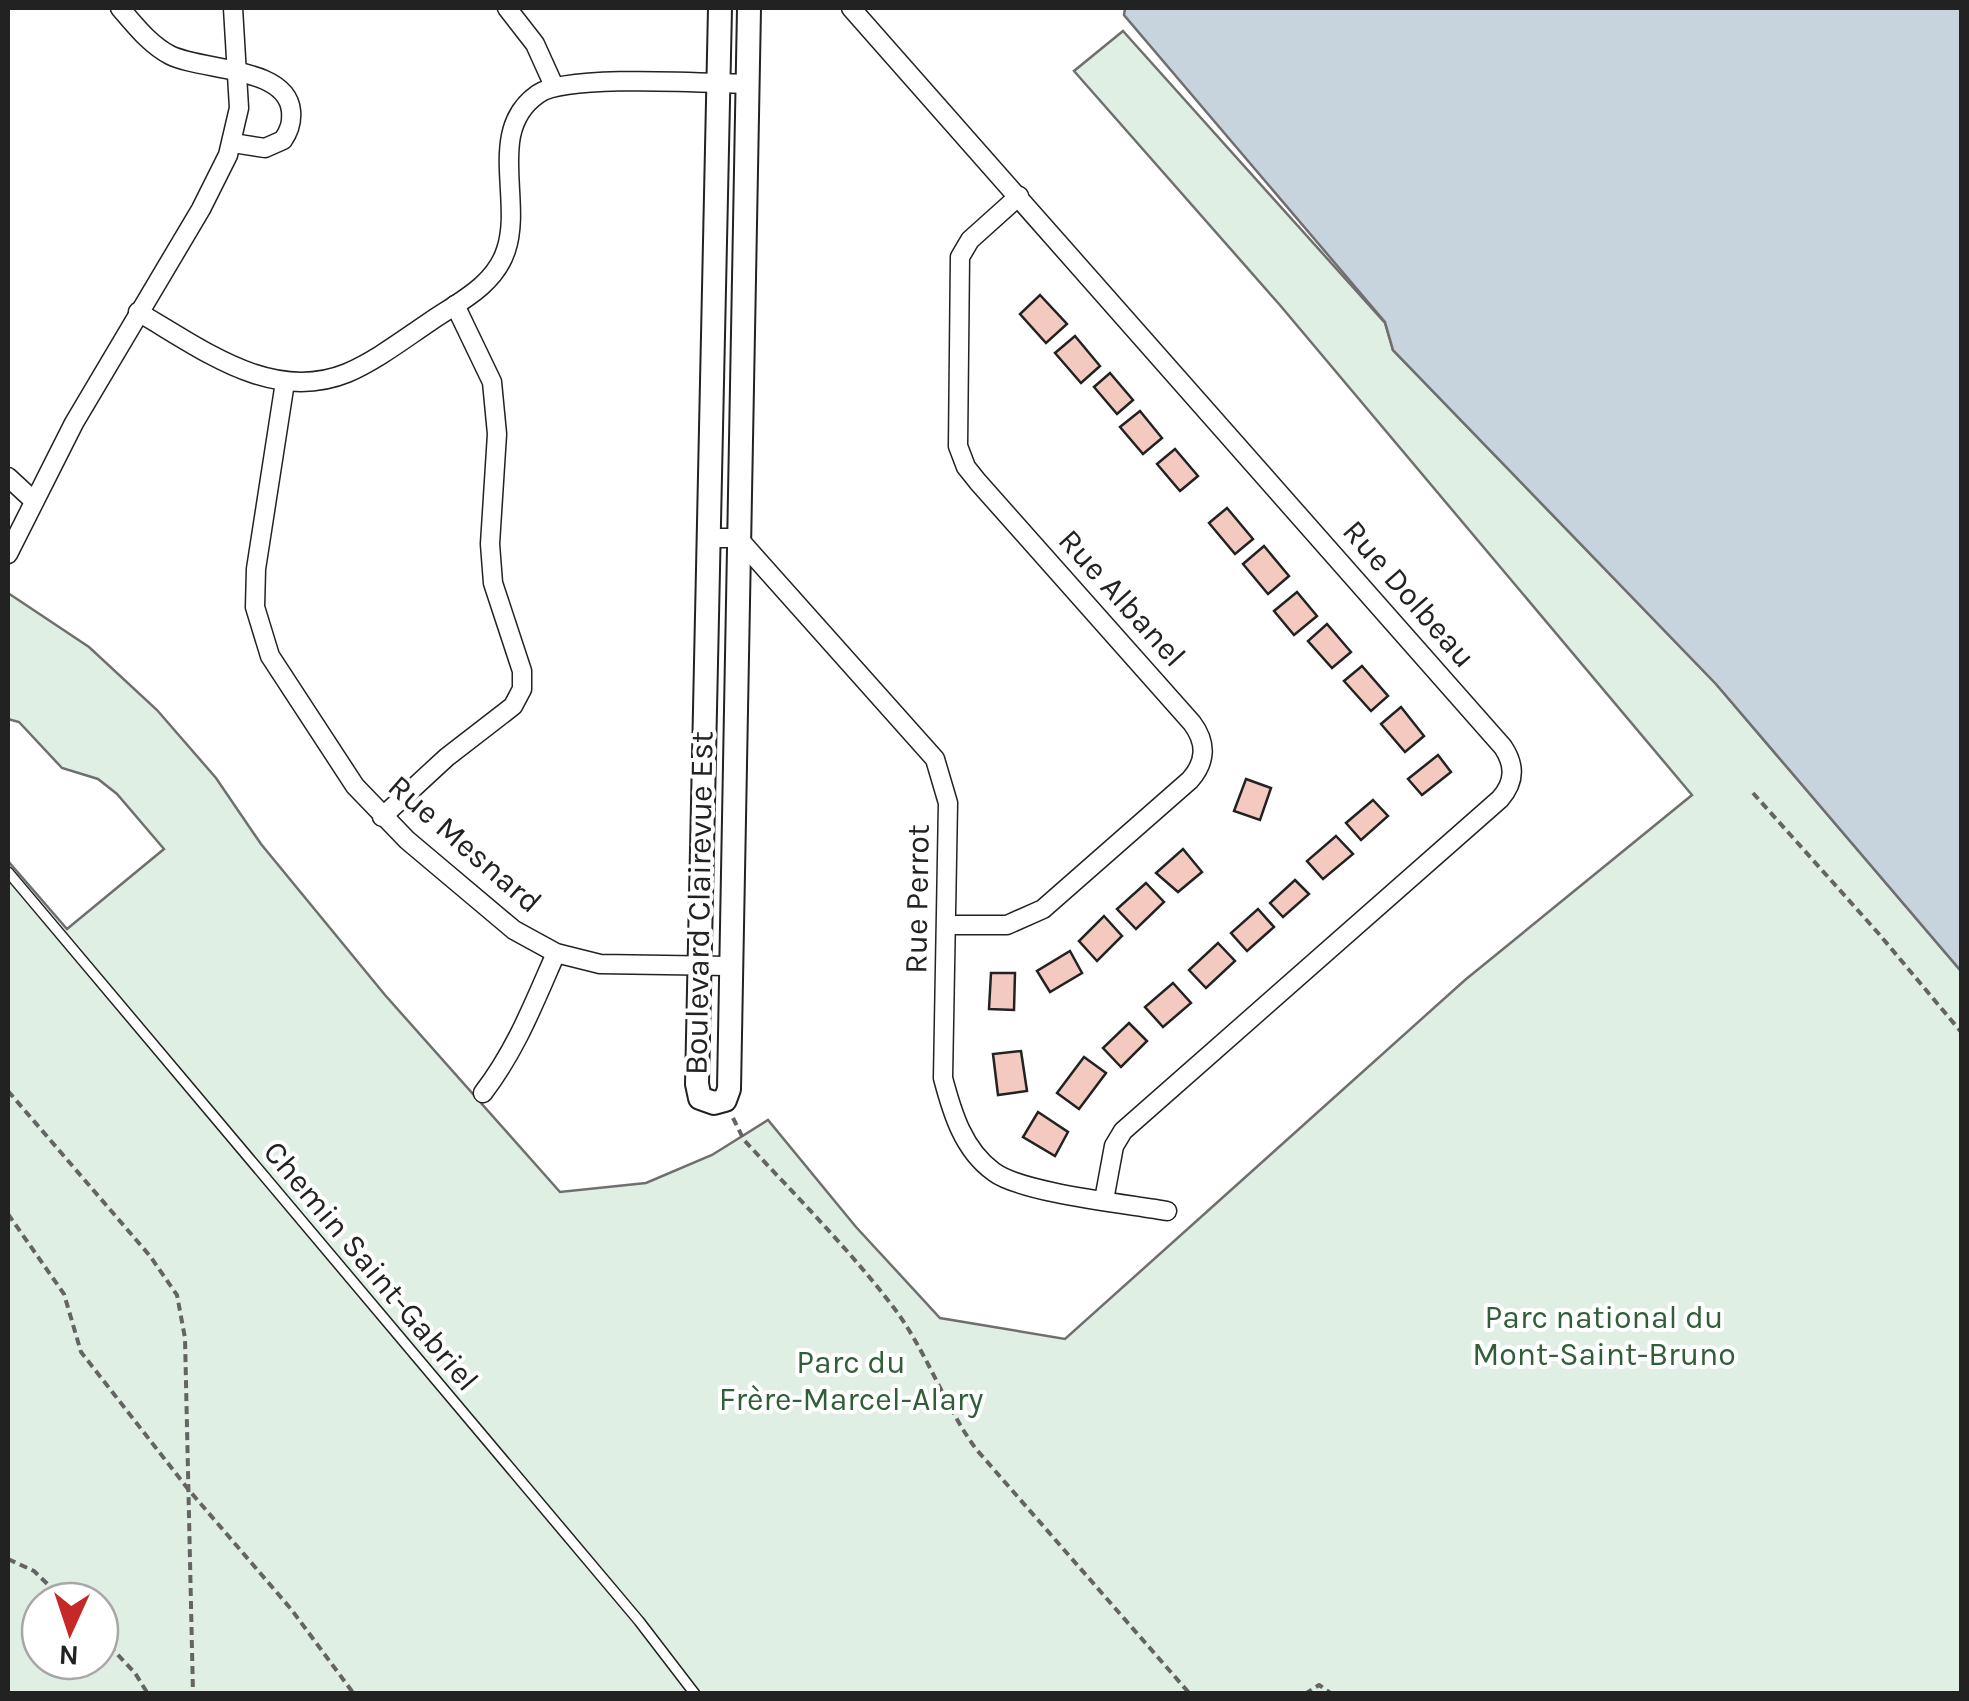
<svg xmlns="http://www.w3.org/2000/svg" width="1969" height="1701" font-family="Karla,sans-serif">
<rect width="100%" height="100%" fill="#fff"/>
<path fill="#e0efe3" stroke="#6f6f6f" stroke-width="2.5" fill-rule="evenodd" d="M 1123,31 L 1385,323 L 1393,350 L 1716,684 L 1961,971 L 1961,1693 L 8,1693 L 8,861 L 67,929 L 164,849 L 117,794 L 98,779 L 62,768 L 19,722 L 8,719 L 8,593 L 89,647 L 157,710 L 216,778 L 261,844 L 385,995 L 560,1192 L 646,1183 L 712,1155 L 768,1120 L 856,1227 L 940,1318 L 1065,1339 L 1465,980 L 1692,795 L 1279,304 L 1074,71 ZM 40,1601 L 100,1601 L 100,1661 L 40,1661 Z"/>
<path fill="#c7d3dd" stroke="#6f6f6f" stroke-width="2.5" d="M 1125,8 L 1961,8 L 1961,971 L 1716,684 L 1393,350 L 1385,322 L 1124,15 Z"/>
<g fill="#f3c9c0" stroke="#222" stroke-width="2.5">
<path d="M 1040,295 L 1067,324 L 1046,343 L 1020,314 Z"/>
<path d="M 1075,336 L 1100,366 L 1081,383 L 1055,353 Z"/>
<path d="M 1110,373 L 1133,400 L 1117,414 L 1094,387 Z"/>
<path d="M 1140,411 L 1162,438 L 1143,454 L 1120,427 Z"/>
<path d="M 1175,449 L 1198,476 L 1180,491 L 1157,464 Z"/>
<path d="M 1227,508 L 1253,539 L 1235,554 L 1209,523 Z"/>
<path d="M 1264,546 L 1289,576 L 1268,594 L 1243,564 Z"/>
<path d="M 1297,592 L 1317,616 L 1294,635 L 1274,611 Z"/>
<path d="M 1327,624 L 1351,652 L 1332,668 L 1308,641 Z"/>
<path d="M 1362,666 L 1388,696 L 1371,711 L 1344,681 Z"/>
<path d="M 1401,707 L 1424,736 L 1405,752 L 1381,724 Z"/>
<path d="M 1438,755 L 1451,772 L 1422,795 L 1408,779 Z"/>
<path d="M 1246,779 L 1271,788 L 1260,820 L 1234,811 Z"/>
<path d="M 1373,800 L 1388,816 L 1361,840 L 1346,823 Z"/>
<path d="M 1336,836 L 1353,854 L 1323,879 L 1307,861 Z"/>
<path d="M 1183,849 L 1202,872 L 1178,892 L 1156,873 Z"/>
<path d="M 1295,880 L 1309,894 L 1283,917 L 1270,903 Z"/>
<path d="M 1146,883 L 1164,902 L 1136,929 L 1117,909 Z"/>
<path d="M 1258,909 L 1274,927 L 1247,951 L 1231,933 Z"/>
<path d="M 1104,916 L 1122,936 L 1097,961 L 1079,941 Z"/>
<path d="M 1218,943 L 1235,961 L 1206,988 L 1189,970 Z"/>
<path d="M 1070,951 L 1082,973 L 1050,992 L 1037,971 Z"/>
<path d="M 991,973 L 1015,973 L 1014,1010 L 989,1009 Z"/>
<path d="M 1173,983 L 1191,1003 L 1163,1027 L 1145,1007 Z"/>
<path d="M 1129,1023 L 1147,1041 L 1121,1067 L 1103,1048 Z"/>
<path d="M 1021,1051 L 1027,1091 L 998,1095 L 993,1054 Z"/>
<path d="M 1084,1057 L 1106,1073 L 1079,1109 L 1057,1093 Z"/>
<path d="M 1038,1112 L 1068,1132 L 1055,1156 L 1023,1137 Z"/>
</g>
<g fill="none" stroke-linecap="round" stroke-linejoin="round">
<g stroke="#222" stroke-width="12">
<path id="service" d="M 8,872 L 639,1621 L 695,1694"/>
</g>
<g stroke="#222" stroke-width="21">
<g id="minor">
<path d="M 120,8 C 135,25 150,45 170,55 C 201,71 287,66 291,111 C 292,122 290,130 283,140 L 265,148 L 233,143"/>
<path d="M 507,8 L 535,44 L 554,86"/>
<path d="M 851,8 L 1503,747 C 1515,765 1515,782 1500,799 L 1123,1131 L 1114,1146 L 1104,1200"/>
<path d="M 138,312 C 201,348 271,404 347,373 C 377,360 404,339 431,321 C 459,302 495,285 506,250 C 523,200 486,130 538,94 C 566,74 707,83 748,84"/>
<path d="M 285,382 L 256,569 L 255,607 L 270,656 L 355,786 L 407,840 L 514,930 L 556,953 L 600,964 L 729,966"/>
<path d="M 8,477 L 34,501"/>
<path d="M 710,538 L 738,538 L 935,759 L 948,803 L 943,1078 C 952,1112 963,1150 994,1172 C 1022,1193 1128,1204 1167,1211"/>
<path d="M 8,554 L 74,423 L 201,209 L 228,155 L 239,108 L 233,8"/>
<path d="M 382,817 L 447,757 L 513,706 L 522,689 L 522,671 L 493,583 L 490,544 L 497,434 L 492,382 L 455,305"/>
<path d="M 947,925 L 1007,925 L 1043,909 L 1190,780 C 1206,762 1207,743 1192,723 L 978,482 L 966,467 L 958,446 L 960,257 L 970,240 L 1019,196"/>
<path d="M 483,1093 C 516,1050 534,1003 556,953"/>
</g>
</g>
<g stroke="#222" stroke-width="26">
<path id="tertiary" d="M 720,8 L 697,1084 L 700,1098 L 714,1103 L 725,1100 L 729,1089 L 749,8"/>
</g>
<g stroke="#646464" stroke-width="4" stroke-dasharray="8 5" stroke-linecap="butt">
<path d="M 1753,793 L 1879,934 L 1962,1033"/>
<path d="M 8,1091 L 150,1256 L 177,1295 L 185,1338 L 193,1694"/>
<path d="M 733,1118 L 744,1140 C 795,1195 849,1249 894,1308 C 927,1352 944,1405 976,1449 L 1190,1694"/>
<path d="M 8,1214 L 64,1294 L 81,1352 L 188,1489 L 291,1609 L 354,1694"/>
<path d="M 8,1559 L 34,1571 L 65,1601"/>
<path d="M 100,1636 L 135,1673 L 148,1694"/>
<path d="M 1305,1694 L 1319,1685 L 1332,1694"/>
</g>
<use href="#service" stroke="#fff" stroke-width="9"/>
<use href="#minor" stroke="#fff" stroke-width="18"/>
<use href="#tertiary" stroke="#fff" stroke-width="22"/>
</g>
<g text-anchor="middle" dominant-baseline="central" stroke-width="8" stroke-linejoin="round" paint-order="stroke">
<g font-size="32" fill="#222" stroke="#fff">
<text transform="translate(1409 594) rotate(49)">Rue Dolbeau</text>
<text transform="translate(1122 598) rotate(48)">Rue Albanel</text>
<text transform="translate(465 844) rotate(41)">Rue Mesnard</text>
<text transform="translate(917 899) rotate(-89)">Rue Perrot</text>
<text transform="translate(699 903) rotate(-89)">Boulevard Clairevue Est</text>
<text transform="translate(371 1266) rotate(50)">Chemin Saint-Gabriel</text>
</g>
<g font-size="32" fill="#2f5e38" stroke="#fff">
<text x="1604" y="1317">Parc national du<tspan x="1604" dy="37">Mont-Saint-Bruno</tspan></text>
<text x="851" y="1362">Parc du<tspan x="851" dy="37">Frère-Marcel-Alary</tspan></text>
</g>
</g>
<rect width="1969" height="1701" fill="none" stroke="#222222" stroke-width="20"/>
<g transform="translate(70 1631) rotate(183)"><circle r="48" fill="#ffffff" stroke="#a7a7a7" stroke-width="2.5"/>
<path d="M0-8L18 38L0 25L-18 38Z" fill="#c62828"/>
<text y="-15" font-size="28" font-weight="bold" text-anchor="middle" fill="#222222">N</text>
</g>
</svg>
